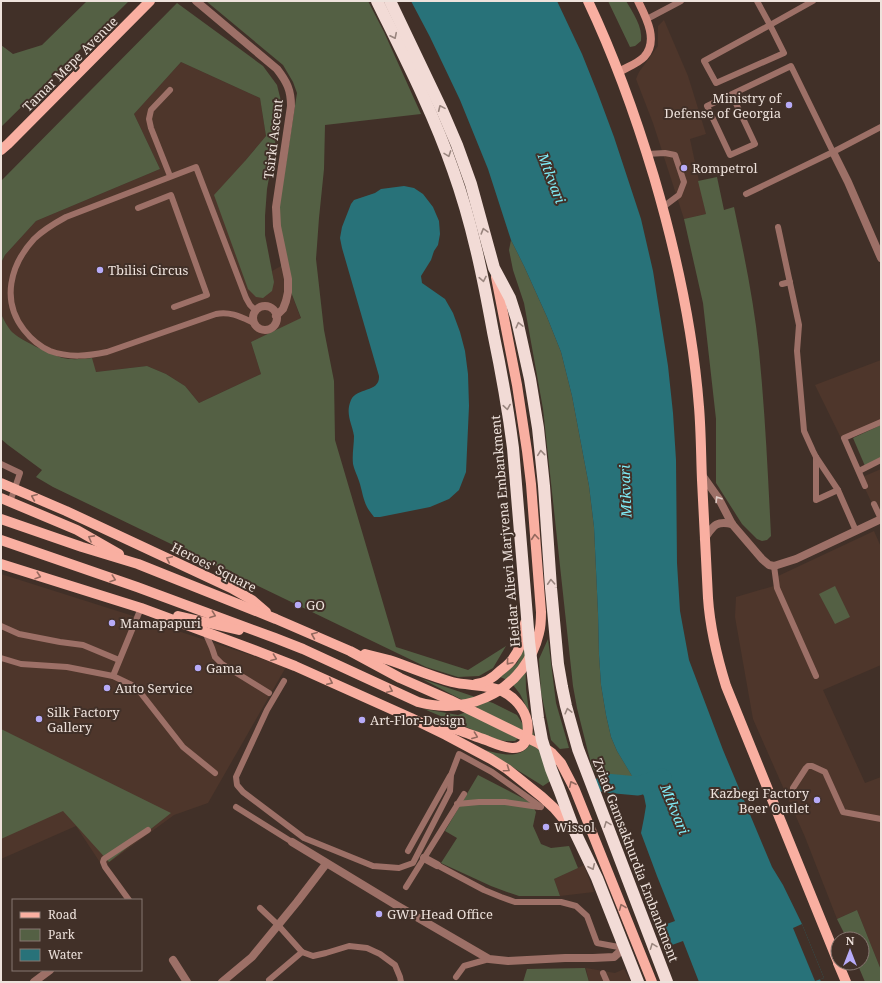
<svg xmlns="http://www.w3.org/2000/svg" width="882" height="983" font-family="'Noto Serif',serif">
<rect width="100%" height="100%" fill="#413028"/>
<g fill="#4e362b">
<path d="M 664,20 L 688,76 L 706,134 L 690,139 L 706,214 L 684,219 L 653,123 L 636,79 L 639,72 L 658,46 L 658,26 Z"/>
<path d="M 181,62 L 260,98 L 266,136 L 245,161 L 274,282 L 272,271 L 281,266 L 301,319 L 251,342 L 261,374 L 199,403 L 185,386 L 166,374 L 147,366 L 96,372 L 77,359 L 64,358 L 48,353 L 20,338 L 11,332 L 5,322 L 1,314 L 1,264 L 5,255 L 36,221 L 160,169 L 134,114 Z"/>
<path d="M 881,360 L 881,421 L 841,438 L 815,385 Z"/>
<path d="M 881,469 L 881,511 L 877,514 L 860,478 Z"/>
<path d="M 874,531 L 881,547 L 881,665 L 823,690 L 865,783 L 881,777 L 881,970 L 857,910 L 837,919 L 805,837 L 753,719 L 735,617 L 736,597 L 777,585 L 776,577 Z"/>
<path d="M 1,574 L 127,614 L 286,667 L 208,803 L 174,815 L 103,867 L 76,826 L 1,859 Z"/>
<path d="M 584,865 L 594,892 L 560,896 L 554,879 Z"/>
<path d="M 586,968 L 615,973 L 624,969 L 631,982 L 589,982 Z"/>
</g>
<g fill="#546044">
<path d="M 87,1 L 129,1 L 1,127 L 1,45 L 13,54 L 42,45 Z"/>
<path d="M 206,1 L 368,1 L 384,32 L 421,114 L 325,125 L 324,169 L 319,218 L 316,259 L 324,330 L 334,381 L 335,440 L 396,647 L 468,670 L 506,646 L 493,668 L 479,676 L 458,677 L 426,667 L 53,487 L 36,477 L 42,470 L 8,445 L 1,439 L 1,314 C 4,320 7,326 11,331 C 18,339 52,355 63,358 C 72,360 82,359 92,358 L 96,372 L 147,366 L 166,374 L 185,386 L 199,403 L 261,374 L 251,342 L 301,318 L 281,266 L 279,208 L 297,93 L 293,82 L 283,65 Z"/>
<path d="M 608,1 L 626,1 C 633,13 643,27 641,41 L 635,46 L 630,47 Z"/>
<path d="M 177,3 L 263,66 L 277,85 L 282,105 L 267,189 L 265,216 L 265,235 L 274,282 L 272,291 L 263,298 L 256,297 L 248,289 L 214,195 L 245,161 L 266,136 L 260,98 L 181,62 L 134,114 L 160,169 L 36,221 L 5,255 L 1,263 L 1,181 Z"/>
<path d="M 717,177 L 724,210 L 734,207 C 744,254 754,302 759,351 C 765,412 768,474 771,536 L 767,540 L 762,541 L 757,539 L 742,524 L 716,483 L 716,419 L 703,303 L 684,219 L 706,214 L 698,181 Z"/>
<path d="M 511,240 L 524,266 L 547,317 L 561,352 L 572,396 L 589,486 L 594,527 L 598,613 L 599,655 L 601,685 L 606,715 L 611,737 L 617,751 L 634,779 L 629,780 L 598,776 L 592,767 L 588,752 L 577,708 L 573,686 L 543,409 L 524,303 L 513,270 L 509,250 Z"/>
<path d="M 881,425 L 881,459 L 865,466 L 853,438 Z"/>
<path d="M 835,586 L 850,617 L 835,624 L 819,594 Z"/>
<path d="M 548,639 L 556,703 L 569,748 L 560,749 L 551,740 L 541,692 L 539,659 Z"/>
<path d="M 525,647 L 526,689 L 529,712 L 520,694 L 510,681 L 500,677 L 517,663 Z"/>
<path d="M 422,679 L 493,703 L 517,715 L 524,726 L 523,734 L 515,741 L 505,741 L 494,739 L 424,709 L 458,715 L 478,708 Z"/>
<path d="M 1,729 L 171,813 L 109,862 L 63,811 L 1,839 Z"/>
<path d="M 533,731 L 542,758 L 552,780 L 543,786 L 485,750 C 499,754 521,760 530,744 C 532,740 532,735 533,731 Z"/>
<path d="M 478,775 L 530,802 L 536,812 L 533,826 L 541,844 L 551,848 L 569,846 L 578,868 L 554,879 L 560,896 L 519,896 L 507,892 L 491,886 L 441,863 L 457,838 L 445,831 Z"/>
<path d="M 857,910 L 881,970 L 881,980 L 879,982 L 865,982 L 857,963 L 862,963 L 862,939 L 847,939 L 837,919 Z"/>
<path d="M 585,968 L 589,982 L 523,982 L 527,969 Z"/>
</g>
<g fill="#287279">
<path d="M 411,1 L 557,1 L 582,54 L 598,94 L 614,137 L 641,219 L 653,271 L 668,366 L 673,413 L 676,460 L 677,563 L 680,611 L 689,660 L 723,750 L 764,848 L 772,867 L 783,885 L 802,924 L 824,978 L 820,979 L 821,982 L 699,982 L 683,941 L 672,945 L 664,925 L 675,921 L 657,876 L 641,833 L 644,818 L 646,806 L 644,796 L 617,751 L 611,737 L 606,715 L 601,685 L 599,655 L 598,613 L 594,527 L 589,486 L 572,396 L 561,352 L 547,317 L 524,266 L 511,240 L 488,169 L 460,100 L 430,37 Z"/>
<path d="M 404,186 L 414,188 L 423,194 L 433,207 L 439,221 L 440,234 L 438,245 L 434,251 L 431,260 L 421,276 L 422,283 L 445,299 L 453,313 L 460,332 L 465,351 L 468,374 L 469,406 L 466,472 L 459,490 L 449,499 L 430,507 L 380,517 L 374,517 C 372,514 369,511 367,507 C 363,499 362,490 359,481 C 357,475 354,469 353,464 C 352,454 354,445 354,436 C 352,423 345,414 351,400 C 357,387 380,393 379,376 L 342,248 L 340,238 L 342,227 L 351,204 L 354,200 L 375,193 L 381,189 Z"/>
</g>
<path fill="#413028" d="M 802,924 L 824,978 L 815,981 L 793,928 Z"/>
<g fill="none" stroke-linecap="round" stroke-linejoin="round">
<path stroke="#287279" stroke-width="19" d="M 605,783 L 638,786 L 662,778"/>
<g stroke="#9d7067" stroke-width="6">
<path d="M 757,1 L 770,25 L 813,1"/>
<path d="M 647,19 L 681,1"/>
<path d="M 770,25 L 784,53 L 716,83 L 704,61 Z"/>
<path d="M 170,90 L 151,110 L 149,119 L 151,128 L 170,176"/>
<path d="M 732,95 L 755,144 L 730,155 L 707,106 L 791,66 L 833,152"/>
<path d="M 647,154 L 665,153 L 675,155 L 684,182 L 679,195 L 663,207"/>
<path d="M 746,194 L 833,152 L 881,127"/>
<path d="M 138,208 L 171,195 L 207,295 L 174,307"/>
<path d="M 778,227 L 799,325 L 797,351 L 804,431 L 813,451 L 816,457 L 816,500 L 838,490"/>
<path d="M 782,284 L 790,282"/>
<path d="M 254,323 C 241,317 230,311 216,314 L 107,352 C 88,356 69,358 50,351 C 39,346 31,339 24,330 C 1,301 10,265 34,239 C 43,230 55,223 66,217 L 196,167 L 246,298 L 250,305 L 256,311"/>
<path d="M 816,457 L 838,490 L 856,531"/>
<path d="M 1,464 L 20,473 L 10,502"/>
<path d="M 859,471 L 881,460"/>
<path d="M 865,486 L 844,438 L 881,422"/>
<path d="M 874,504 L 881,519"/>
<path d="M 774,566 L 777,588 L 816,676"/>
<path d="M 1,626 L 19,634 L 60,642 L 83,645 L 119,660"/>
<path d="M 205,632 L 212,648 L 215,657 L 222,664 L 269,693"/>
<path d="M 1,658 L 21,664 L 67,667 L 113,676 L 136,687 L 183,747 L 215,773"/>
<path d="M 113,676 L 141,608"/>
<path d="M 284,681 L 267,710 L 236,777 L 237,785 L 243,792 L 304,838 L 373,866 L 399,868 L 413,863 L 450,791 L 451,775 L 459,754 L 492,772 L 541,807"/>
<path d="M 793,788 L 806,768 L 808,766 L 812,766 L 825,772 L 843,812 L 881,819"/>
<path d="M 457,804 L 479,802 L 505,802 L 539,807"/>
<path d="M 236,807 L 292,842"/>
<path d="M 408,851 L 450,776"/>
<path d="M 437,865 L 484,890 L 501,897 L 515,902 L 561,902 L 576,906 L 587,916 L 597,943 L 624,948"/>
<path d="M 406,887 L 464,794"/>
<path d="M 129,900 L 105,867 L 103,862 L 104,859 L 148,830"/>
<path d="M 260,908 L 278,925 L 302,952 L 313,956 L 326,953 L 349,946 L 367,948 L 380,954 L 395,965 L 400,977 L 401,982"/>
<path d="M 603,973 L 607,982"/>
<path d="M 456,977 L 464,966 L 489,959"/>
<path d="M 269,980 L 302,952"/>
</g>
<g stroke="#9d7067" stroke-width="8">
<path d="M 196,1 L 277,69 C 287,82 291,90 291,106 L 276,207 L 277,226 L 288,279 L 288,292 L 286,301 L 283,309 L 276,316"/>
<path d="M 833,152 L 848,182 L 881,258"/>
<circle cx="265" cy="318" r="12"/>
<path d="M 702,475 L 719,499 L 732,524 L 762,559 L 769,565 L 774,566 L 796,559 L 881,519"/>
<path d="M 704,539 C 713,527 715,520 732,524"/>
<path d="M 292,842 L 396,905 L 489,959 L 508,961 L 565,958 L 593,958 L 614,957 L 624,948"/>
<path d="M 424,858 L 437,865"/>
<path d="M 173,960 L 187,982"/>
<path d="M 34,982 L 50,970"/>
<path d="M 222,982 L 252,957 L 297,902 L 326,864"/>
</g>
<path stroke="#d79083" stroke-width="8" d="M 619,72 C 627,67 637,64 644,57 C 659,41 646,17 638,1"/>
<g stroke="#f9afa1" stroke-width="10">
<path d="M 588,1 C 615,58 636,117 654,177 C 676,252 693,329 699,407 C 701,431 701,456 702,480 C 704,520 706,559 708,598 C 710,628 717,657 726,686 L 838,962"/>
<path d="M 1,150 L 8,144 L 150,1"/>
<path d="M 1,483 L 66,511 L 231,588 L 252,600 L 266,612"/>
<path d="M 1,498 L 77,530 L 119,554"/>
<path d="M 1,519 L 82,547 L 138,564 L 276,619 L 350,651 L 400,678 L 450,700 L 538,743 L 552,753 L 561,763 L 575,790 L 652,982"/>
<path d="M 1,540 L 137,587 L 275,638 L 303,649 L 418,702 C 471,717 526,688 539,633 C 541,626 541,619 541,612 L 531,484 L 527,451 L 517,385 L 496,277"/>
<path d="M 1,564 L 141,608 L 254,650 L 295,666 L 411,718 L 446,735 L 491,759 L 507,769 L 542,797 L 554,808 L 572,829"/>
<path d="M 178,616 L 239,630"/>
<path d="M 365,654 C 373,656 381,658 389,660 C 410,667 430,676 452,682 C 467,686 488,684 502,691 C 514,697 524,708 527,721 C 528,726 528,731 527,736 C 523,757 499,745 486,740 C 477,737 467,733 458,730 C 448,726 439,724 429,722"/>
<path d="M 476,684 C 486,683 493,678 500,671 C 504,668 509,664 512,660 C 520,650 524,636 525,623"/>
<path d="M 838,963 L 846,982"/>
</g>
<g stroke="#f2dbd6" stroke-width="12">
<path d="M 377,1 C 404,56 433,112 453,170 C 472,223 483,277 493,332 C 501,370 508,409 513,448 L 529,641 L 538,718 L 542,740 L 551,769 L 559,789 L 575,832 L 597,878 L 638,982"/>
<path d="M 390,1 L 442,110 L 457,145 L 471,184 L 494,268 L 510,298 L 517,320 L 530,379 L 538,428 L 544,486 L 551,588 L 558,664 L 562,687 L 566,706 L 578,749 L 667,982"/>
</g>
</g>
<defs><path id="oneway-chevron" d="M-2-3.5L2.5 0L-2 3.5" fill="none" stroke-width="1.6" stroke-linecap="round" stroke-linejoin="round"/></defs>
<g stroke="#9a867f">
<use href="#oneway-chevron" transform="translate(394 36) rotate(64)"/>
<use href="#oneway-chevron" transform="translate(441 108) rotate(-114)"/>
<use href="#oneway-chevron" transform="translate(448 154) rotate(70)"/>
<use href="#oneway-chevron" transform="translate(484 231) rotate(-106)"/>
<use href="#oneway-chevron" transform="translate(483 279) rotate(79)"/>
<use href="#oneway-chevron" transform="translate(519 325) rotate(-104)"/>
<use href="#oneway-chevron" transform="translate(507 407) rotate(81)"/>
<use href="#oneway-chevron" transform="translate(541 453) rotate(-96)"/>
<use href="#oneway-chevron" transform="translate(551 582) rotate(-93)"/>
<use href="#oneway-chevron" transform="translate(568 711) rotate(-104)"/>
<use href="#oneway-chevron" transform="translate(607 824) rotate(-111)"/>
<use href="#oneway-chevron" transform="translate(592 867) rotate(65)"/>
<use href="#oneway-chevron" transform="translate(653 946) rotate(-111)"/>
</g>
<g stroke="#94695e">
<use href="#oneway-chevron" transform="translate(34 497) rotate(-157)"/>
<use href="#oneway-chevron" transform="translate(535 537) rotate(-95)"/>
<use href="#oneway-chevron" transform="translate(91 538) rotate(-151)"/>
<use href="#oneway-chevron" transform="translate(169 559) rotate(-155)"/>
<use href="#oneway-chevron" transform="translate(38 576) rotate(18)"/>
<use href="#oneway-chevron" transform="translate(113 579) rotate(19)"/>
<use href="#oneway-chevron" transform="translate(213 615) rotate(20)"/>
<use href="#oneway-chevron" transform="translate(314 635) rotate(-157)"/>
<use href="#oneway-chevron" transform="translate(274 658) rotate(21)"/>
<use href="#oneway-chevron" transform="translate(509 662) rotate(131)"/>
<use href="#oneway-chevron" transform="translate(330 682) rotate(24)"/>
<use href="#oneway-chevron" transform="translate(390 690) rotate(25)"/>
<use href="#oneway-chevron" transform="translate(475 736) rotate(21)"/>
<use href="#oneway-chevron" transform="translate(507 769) rotate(35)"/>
<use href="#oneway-chevron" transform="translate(572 784) rotate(-115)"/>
<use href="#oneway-chevron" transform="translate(622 907) rotate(-112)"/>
</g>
<use stroke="#decbc5" href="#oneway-chevron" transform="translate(718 499) rotate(-122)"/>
<g fill="#b7abf8" stroke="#413028" stroke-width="1.5">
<circle cx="789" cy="105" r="4"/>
<circle cx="684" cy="168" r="4"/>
<circle cx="100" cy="270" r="4"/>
<circle cx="298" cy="605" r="4"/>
<circle cx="112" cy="623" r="4"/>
<circle cx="198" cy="668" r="4"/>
<circle cx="107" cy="688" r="4"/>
<circle cx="39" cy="719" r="4"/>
<circle cx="362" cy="720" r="4"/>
<circle cx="817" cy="800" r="4"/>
<circle cx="546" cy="827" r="4"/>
<circle cx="379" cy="914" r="4"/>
</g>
<g text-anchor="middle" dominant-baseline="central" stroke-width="4" stroke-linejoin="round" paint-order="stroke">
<g font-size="13" fill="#eee2dc" stroke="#413028">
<text transform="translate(70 64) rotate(-45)">Tamar Mepe Avenue</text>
<text transform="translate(273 139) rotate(-83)">Tsirki Ascent</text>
<text transform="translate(505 531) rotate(-95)">Heidar Alievi Marjvena Embankment</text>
<text transform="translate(214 567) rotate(27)">Heroes' Square</text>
<text transform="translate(636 860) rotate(69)">Zviad Gamsakhurdia Embankment</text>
</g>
<g font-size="13" fill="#eee2dc" stroke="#413028" text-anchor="start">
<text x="781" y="98" text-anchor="end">Ministry of<tspan x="781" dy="15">Defense of Georgia</tspan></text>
<text x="692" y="168">Rompetrol</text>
<text x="108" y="270">Tbilisi Circus</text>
<text x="306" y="605">GO</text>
<text x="120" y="623">Mamapapuri</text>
<text x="206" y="668">Gama</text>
<text x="115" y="688">Auto Service</text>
<text x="47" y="712">Silk Factory<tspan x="47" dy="15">Gallery</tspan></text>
<text x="370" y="720">Art-Flor-Design</text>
<text x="809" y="793" text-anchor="end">Kazbegi Factory<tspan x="809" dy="15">Beer Outlet</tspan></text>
<text x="554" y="827">Wissol</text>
<text x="387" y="914">GWP Head Office</text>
</g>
<g font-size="14" font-style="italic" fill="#80edf8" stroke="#413028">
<text transform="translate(552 178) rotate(69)">Mtkvari</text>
<text transform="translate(625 491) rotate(-92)">Mtkvari</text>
<text transform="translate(675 809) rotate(68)">Mtkvari</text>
</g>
</g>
<rect width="882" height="983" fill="none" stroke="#eee2dc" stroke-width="4"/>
<rect x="12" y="899" width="130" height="72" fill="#413028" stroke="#867770"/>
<rect x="20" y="912" width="20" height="6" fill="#f9afa1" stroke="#867770"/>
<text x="48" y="919" font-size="12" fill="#eee2dc">Road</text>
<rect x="20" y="929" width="20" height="12" fill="#546044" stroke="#867770"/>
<text x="48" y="939" font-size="12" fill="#eee2dc">Park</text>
<rect x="20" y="949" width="20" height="12" fill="#287279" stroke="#867770"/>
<text x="48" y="959" font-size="12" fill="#eee2dc">Water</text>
<g transform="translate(850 951)"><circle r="19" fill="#413028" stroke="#867770"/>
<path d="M0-3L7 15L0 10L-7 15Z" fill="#b7abf8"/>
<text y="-6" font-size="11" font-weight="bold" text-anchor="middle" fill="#eee2dc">N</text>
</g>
</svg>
